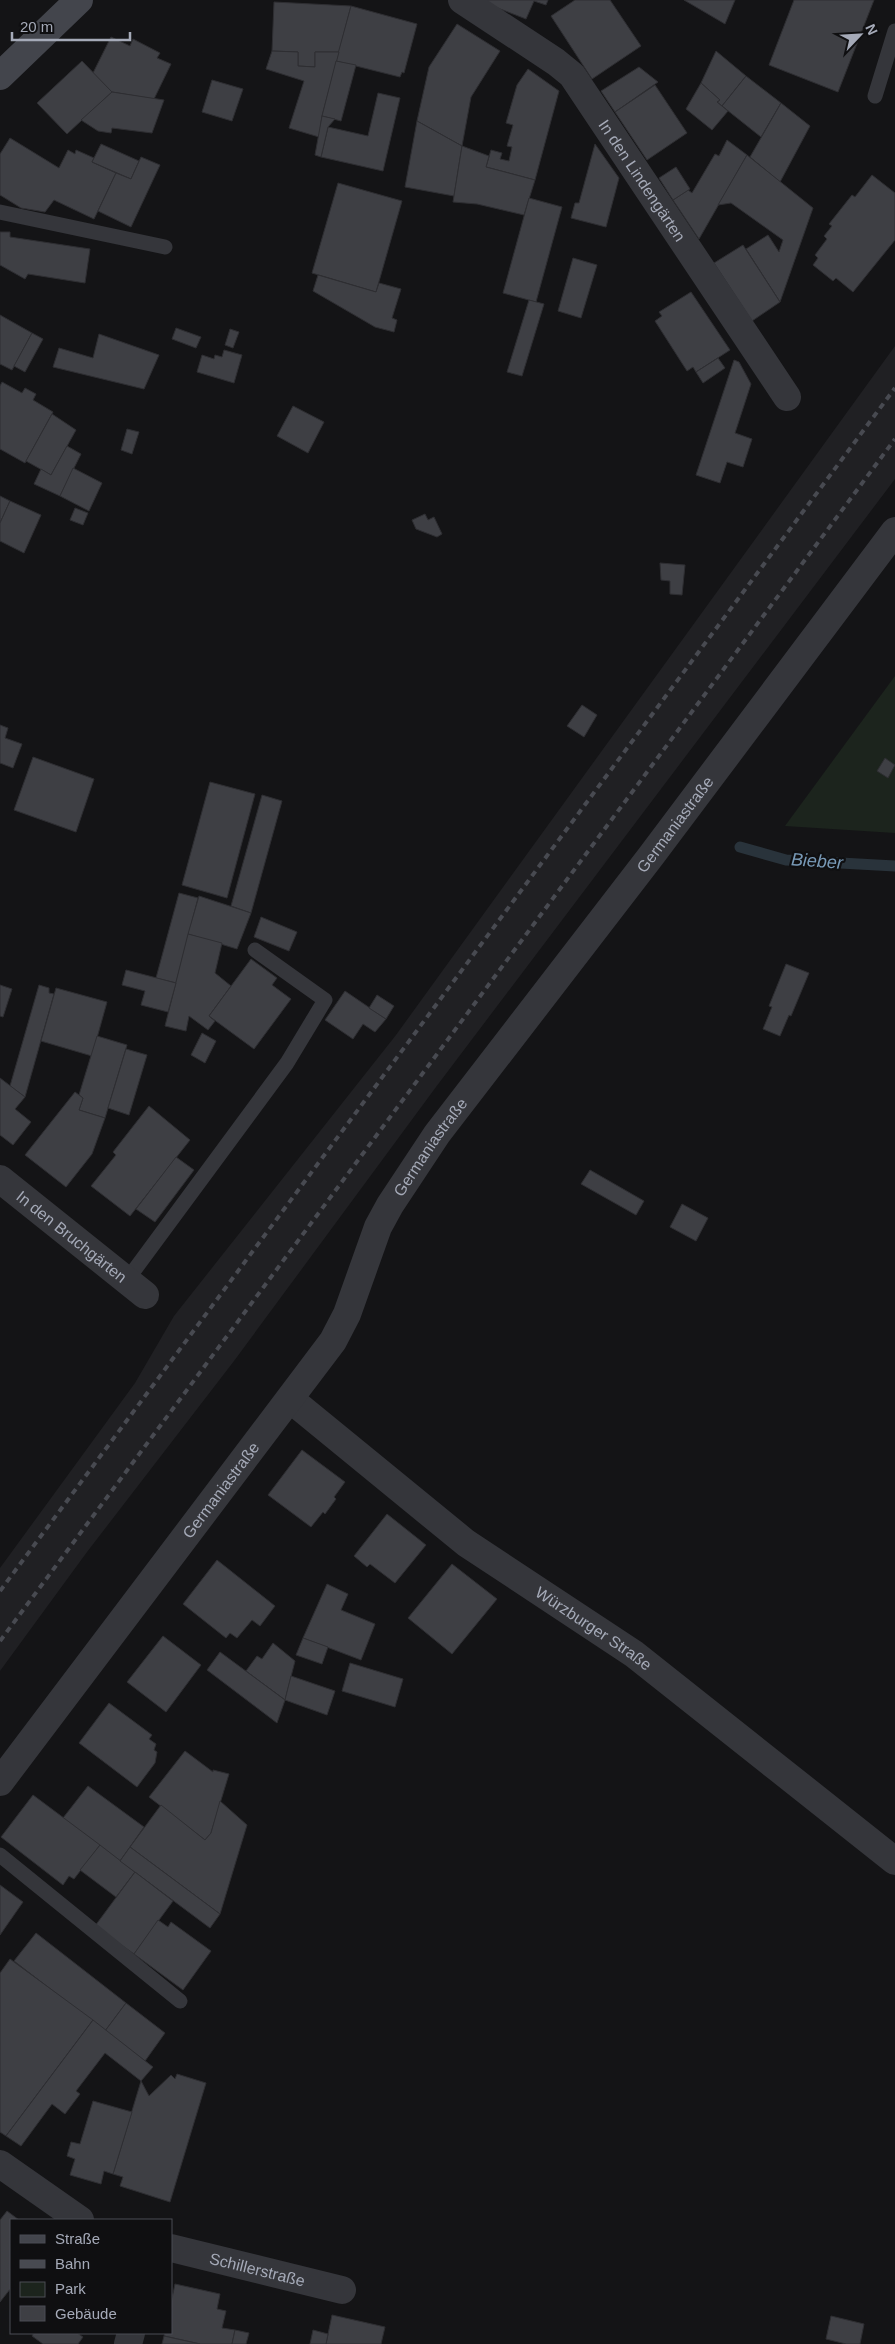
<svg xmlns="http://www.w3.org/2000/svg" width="895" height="2344" font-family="Arial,sans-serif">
<rect width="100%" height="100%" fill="#141416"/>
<path fill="#202023" d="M 895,346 L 895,479 L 436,1087 L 234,1361 L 87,1552 L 0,1671 L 0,1568 L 135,1383 L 174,1316 L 396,1035 Z"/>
<path fill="#1c241d" d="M 895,676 L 895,833 L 785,826 Z"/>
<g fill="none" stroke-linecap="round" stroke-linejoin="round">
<path stroke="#29333b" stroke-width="11" d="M 740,847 L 786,860 L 895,866"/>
</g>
<g fill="#3e3f44" stroke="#2e2e32">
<path d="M 477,0 L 548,0 L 546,5 L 534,1 L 526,19 Z"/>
<path d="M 575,0 L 610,0 L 641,46 L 592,79 L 551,16 Z"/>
<path d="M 684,0 L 735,0 L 725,24 Z"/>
<path d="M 794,0 L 874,0 L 838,92 L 769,65 Z"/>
<path d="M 274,2 L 351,6 L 339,52 L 315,52 L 315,67 L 298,66 L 298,52 L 272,51 Z"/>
<path d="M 351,6 L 417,24 L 404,73 L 402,72 L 400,77 L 336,61 Z"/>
<path d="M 457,24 L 500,51 L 471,97 L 462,146 L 417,121 L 429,67 Z"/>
<path d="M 111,37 L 130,46 L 133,39 L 160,53 L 157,58 L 171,64 L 154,99 L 112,92 L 93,73 Z"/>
<path d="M 272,51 L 298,52 L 298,66 L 315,67 L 315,52 L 339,52 L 322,116 L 319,137 L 289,128 L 304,81 L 266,69 Z"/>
<path d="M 716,51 L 746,76 L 722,106 L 717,102 L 720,100 L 701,83 Z"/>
<path d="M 82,61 L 112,92 L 67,134 L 37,103 Z"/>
<path d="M 336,61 L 356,65 L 341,121 L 322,116 Z"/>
<path d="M 639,67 L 658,82 L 615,112 L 601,91 Z"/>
<path d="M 528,69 L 559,91 L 535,180 L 486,167 L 491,150 L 502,153 L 500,159 L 509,161 L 512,147 L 507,146 L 513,125 L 506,123 L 517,85 Z"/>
<path d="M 746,76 L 781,103 L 761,137 L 722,106 Z"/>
<path d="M 212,80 L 243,89 L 232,121 L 202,112 Z"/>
<path d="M 701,83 L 720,100 L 717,102 L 728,111 L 712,130 L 686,109 Z"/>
<path d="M 655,85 L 687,133 L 647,160 L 615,112 Z"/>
<path d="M 112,92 L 164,100 L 152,133 L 112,128 L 111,133 L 98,131 L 81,120 Z"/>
<path d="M 378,93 L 400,98 L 383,171 L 321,157 L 328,127 L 368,136 Z"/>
<path d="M 781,103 L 810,126 L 780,182 L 750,157 Z"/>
<path d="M 322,116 L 335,119 L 328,127 L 321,157 L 315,155 Z"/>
<path d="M 417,121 L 462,146 L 454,196 L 405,187 Z"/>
<path d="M 10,138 L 59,168 L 68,150 L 75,154 L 76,150 L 94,158 L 92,162 L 116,173 L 94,219 L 54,200 L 45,212 L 21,208 L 0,195 L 0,154 Z"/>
<path d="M 727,140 L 747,155 L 699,239 L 673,200 L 688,190 L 692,193 L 715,154 L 719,156 Z"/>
<path d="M 101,144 L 139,161 L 131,179 L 92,162 Z"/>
<path d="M 595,144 L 619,178 L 606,227 L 571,218 L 575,203 L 579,203 Z"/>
<path d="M 462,146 L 489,156 L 486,167 L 535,180 L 524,215 L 477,204 L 453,202 Z"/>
<path d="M 747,155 L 813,208 L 780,302 L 746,249 L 768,235 L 779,252 L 783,240 L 731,203 L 718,205 Z"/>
<path d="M 141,157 L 160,165 L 131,227 L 98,211 L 116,173 L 131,179 Z"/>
<path d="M 676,167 L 690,189 L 673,200 L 659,178 Z"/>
<path d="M 872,175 L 895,193 L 895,240 L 853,292 L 836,278 L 833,281 L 813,265 L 818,258 L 815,255 L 827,239 L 824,236 L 832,226 L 829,224 L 852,195 L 855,197 Z"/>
<path d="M 338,183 L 402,201 L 376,292 L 312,273 Z"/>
<path d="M 529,198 L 562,207 L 536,302 L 503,293 Z"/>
<path d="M 0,232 L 10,232 L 10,237 L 90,249 L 85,283 L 28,274 L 25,279 L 0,265 Z"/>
<path d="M 743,245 L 780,302 L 752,321 L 714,263 Z"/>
<path d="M 573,258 L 597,265 L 581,318 L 558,311 Z"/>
<path d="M 318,275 L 376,292 L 379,283 L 401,289 L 392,318 L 397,320 L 394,332 L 375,327 L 313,291 Z"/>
<path d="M 691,292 L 730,350 L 696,372 L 693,367 L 687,371 L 655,321 L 662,316 L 659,312 Z"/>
<path d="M 529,300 L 544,304 L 522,376 L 507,372 Z"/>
<path d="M 0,315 L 32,333 L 12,370 L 0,364 Z"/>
<path d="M 176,328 L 201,337 L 196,348 L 172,339 Z"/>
<path d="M 230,329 L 239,332 L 233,348 L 225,345 Z"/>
<path d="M 32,333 L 43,339 L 25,372 L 14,366 Z"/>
<path d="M 99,334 L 159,355 L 144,389 L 53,367 L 59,348 L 93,358 Z"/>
<path d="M 224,350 L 242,355 L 234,383 L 197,372 L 202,355 L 214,359 L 215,355 L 222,357 Z"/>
<path d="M 718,358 L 725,368 L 703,383 L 696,372 Z"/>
<path d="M 734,360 L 739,362 L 751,384 L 735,433 L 752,439 L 743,467 L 727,462 L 720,483 L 696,475 Z"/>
<path d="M 2,382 L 22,393 L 25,388 L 36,394 L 33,400 L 53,412 L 25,463 L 0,449 L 0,386 Z"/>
<path d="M 293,406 L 324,422 L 308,453 L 277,436 Z"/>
<path d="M 52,414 L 76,430 L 51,475 L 26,461 Z"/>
<path d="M 127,429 L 139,432 L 132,454 L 121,450 Z"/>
<path d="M 67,446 L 81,454 L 60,496 L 34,484 L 41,469 L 51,475 Z"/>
<path d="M 73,468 L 102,483 L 89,511 L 60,496 Z"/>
<path d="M 0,496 L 10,501 L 0,523 Z"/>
<path d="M 10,501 L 41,515 L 24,553 L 0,541 L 0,523 Z"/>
<path d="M 75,508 L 88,513 L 83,525 L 70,520 Z"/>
<path d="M 425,514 L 428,520 L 434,517 L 442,534 L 437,537 L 416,529 L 412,520 Z"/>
<path d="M 660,563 L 685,565 L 682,595 L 670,594 L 670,581 L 661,580 Z"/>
<path d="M 582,705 L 597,715 L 584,737 L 567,726 Z"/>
<path d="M 0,725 L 8,728 L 5,738 L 22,744 L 13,768 L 0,763 Z"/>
<path d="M 33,757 L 94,779 L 76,832 L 14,810 Z"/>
<path d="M 885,758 L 895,765 L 888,778 L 877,771 Z"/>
<path d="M 210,782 L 255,794 L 227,898 L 182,885 Z"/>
<path d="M 262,795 L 282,801 L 251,913 L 231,906 Z"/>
<path d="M 179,893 L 198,898 L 176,983 L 156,978 Z"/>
<path d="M 199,896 L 251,913 L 237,949 L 188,934 Z"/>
<path d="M 261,917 L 297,932 L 289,951 L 254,937 Z"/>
<path d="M 188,934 L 222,943 L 215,973 L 231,986 L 209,1016 L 215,1021 L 208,1030 L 189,1016 L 186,1031 L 165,1026 Z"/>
<path d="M 251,959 L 277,978 L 272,985 L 291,999 L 254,1049 L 209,1016 Z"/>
<path d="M 786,964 L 809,973 L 791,1016 L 789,1015 L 780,1036 L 763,1029 L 772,1007 L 769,1006 Z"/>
<path d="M 126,970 L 176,983 L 168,1012 L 141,1005 L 145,991 L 122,985 Z"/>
<path d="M 0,985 L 12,989 L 3,1017 L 0,1016 Z"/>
<path d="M 39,985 L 49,988 L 49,993 L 54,994 L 25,1097 L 10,1086 Z"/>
<path d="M 56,988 L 107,1002 L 92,1056 L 41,1041 Z"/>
<path d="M 345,991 L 386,1019 L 375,1032 L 363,1024 L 353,1039 L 325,1020 Z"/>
<path d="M 377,995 L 394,1006 L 386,1019 L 369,1008 Z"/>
<path d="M 202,1033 L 216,1041 L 205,1063 L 191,1055 Z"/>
<path d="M 97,1036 L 127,1045 L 105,1118 L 79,1110 L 83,1098 L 79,1095 Z"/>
<path d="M 126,1049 L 147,1055 L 129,1115 L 108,1108 Z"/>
<path d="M 0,1078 L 25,1097 L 15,1109 L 31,1122 L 13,1145 L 0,1135 Z"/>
<path d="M 75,1092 L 83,1098 L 79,1110 L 105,1118 L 92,1154 L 66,1187 L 25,1155 Z"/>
<path d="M 149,1106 L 190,1140 L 130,1216 L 91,1186 L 116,1155 L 113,1152 Z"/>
<path d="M 176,1157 L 194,1170 L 155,1222 L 136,1209 Z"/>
<path d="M 590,1170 L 644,1201 L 636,1215 L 581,1184 Z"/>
<path d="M 682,1204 L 708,1218 L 696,1241 L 670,1227 Z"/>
<path d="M 302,1450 L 345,1482 L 334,1497 L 336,1499 L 325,1514 L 323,1512 L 311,1527 L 268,1495 Z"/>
<path d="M 387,1514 L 426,1545 L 395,1583 L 370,1564 L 367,1567 L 354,1556 Z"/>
<path d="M 217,1560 L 275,1606 L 260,1626 L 252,1620 L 237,1638 L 230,1633 L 226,1638 L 183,1604 Z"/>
<path d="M 452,1564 L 497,1599 L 452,1654 L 408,1618 Z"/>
<path d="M 327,1584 L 348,1594 L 341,1610 L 375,1624 L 361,1660 L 303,1638 Z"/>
<path d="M 163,1636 L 201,1665 L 166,1712 L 127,1682 Z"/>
<path d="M 303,1638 L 328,1647 L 322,1664 L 296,1655 Z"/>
<path d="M 273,1643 L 295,1661 L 285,1700 L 246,1671 L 257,1656 L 262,1659 Z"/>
<path d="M 220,1652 L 285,1700 L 277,1723 L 207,1670 Z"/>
<path d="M 350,1663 L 403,1679 L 395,1707 L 342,1691 Z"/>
<path d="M 291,1676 L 335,1691 L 327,1715 L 285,1700 Z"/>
<path d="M 109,1703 L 152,1735 L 149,1739 L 156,1744 L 154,1750 L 157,1752 L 155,1763 L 137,1787 L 79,1743 Z"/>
<path d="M 185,1751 L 213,1772 L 213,1770 L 229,1774 L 211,1833 L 205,1840 L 149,1797 Z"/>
<path d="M 88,1786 L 144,1827 L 120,1861 L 63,1818 Z"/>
<path d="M 33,1795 L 100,1845 L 74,1879 L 69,1876 L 63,1885 L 1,1837 Z"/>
<path d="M 220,1801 L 247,1825 L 220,1914 L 130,1847 L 161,1805 L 205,1840 L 211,1833 Z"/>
<path d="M 100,1845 L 135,1872 L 116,1897 L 80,1870 Z"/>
<path d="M 130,1847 L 220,1914 L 210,1928 L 120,1861 Z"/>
<path d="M 135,1872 L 173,1901 L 134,1954 L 95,1926 Z"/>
<path d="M 0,1885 L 23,1902 L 0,1935 Z"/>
<path d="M 158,1920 L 168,1927 L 171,1922 L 211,1951 L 183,1990 L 134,1954 Z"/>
<path d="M 36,1933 L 126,2003 L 105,2031 L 14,1961 Z"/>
<path d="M 10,1959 L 93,2020 L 6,2136 L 0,2132 L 0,1973 Z"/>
<path d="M 126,2003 L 165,2033 L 145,2061 L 105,2031 Z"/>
<path d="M 93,2020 L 153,2067 L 141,2081 L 105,2053 L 76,2091 L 80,2094 L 65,2114 L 52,2104 L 21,2146 L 6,2136 Z"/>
<path d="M 177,2074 L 206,2083 L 170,2202 L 120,2186 L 123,2177 L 113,2174 L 141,2081 L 149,2096 L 171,2075 L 175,2079 Z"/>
<path d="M 93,2101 L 132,2112 L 113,2174 L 104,2171 L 101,2184 L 70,2175 L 75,2159 L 67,2156 L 71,2142 L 80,2144 Z"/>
<path d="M 7,2211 L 19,2220 L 11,2220 L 11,2288 L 0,2302 L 0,2220 Z"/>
<path d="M 175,2284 L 220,2294 L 217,2309 L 226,2311 L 222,2328 L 235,2330 L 232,2344 L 200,2344 L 164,2336 L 165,2333 L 171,2333 L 171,2303 Z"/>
<path d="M 332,2315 L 385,2327 L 381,2344 L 326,2344 Z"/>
<path d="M 831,2316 L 864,2324 L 860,2344 L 846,2344 L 826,2339 Z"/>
<path d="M 235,2330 L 249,2333 L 246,2344 L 232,2344 Z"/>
<path d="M 313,2330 L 328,2334 L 326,2344 L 310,2344 Z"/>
<path d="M 34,2333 L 77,2333 L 83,2337 L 78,2344 L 43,2344 L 32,2336 Z"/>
<path d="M 164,2336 L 200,2344 L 162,2344 Z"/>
</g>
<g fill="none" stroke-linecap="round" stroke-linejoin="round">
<g stroke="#35363b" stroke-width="15">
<path d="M 875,96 L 895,31"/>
<path d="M 0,212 L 165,247"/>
<path d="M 127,1280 L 287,1063 L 325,1000 L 255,950"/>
<path d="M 0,1855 L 180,2001"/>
</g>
<g stroke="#35363b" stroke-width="28">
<path id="s1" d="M 462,0 L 556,62 L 572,75 L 787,397"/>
<path id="s2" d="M 0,1179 L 145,1295"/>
<path id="s3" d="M 290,1399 L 466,1543 L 634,1654 L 895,1861"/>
<path id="s4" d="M 0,1782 L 333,1341 L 347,1314 L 378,1227 L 390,1205 L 437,1134 L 651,856 L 895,531"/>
<path d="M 0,2164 L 80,2220"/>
<path id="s5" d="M 171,2248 L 342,2290"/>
<path d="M 128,2344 L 131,2333"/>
</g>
<path stroke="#43454c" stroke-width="28" d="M 0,76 L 79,0"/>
<g stroke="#484a51" stroke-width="4" stroke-dasharray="6 5" stroke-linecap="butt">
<path d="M 0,1591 L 895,388"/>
<path d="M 0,1641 L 895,439"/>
</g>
</g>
<g text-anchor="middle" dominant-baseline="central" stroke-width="4.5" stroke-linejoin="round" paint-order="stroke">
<g font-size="16" fill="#a5aab8" stroke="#0f0f11">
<text stroke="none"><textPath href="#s1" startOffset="260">In den Lindengärten</textPath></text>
<text stroke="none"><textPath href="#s4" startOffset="1176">Germaniastraße</textPath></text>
<text stroke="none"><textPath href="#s4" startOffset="771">Germaniastraße</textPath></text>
<text stroke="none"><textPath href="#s2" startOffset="92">In den Bruchgärten</textPath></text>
<text stroke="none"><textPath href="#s4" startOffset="366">Germaniastraße</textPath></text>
<text stroke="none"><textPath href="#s3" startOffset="381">Würzburger Straße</textPath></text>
<text stroke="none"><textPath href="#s5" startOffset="89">Schillerstraße</textPath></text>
</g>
<g font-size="18" font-style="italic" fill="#7899b6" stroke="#0f0f11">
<text transform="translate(817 861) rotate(4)">Bieber</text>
</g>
</g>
<rect x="10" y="2219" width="162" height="115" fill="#0f0f11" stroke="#4b4d54"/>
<rect x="20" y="2235" width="25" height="8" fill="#43454c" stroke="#4b4d54"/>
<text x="55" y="2244" font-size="15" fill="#a5aab8">Straße</text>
<rect x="20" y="2260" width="25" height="8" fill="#484a51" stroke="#4b4d54"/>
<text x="55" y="2269" font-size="15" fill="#a5aab8">Bahn</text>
<rect x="20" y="2282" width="25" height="15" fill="#1c241d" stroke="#4b4d54"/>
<text x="55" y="2294" font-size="15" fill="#a5aab8">Park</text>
<rect x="20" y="2306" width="25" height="15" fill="#3e3f44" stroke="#4b4d54"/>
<text x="55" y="2319" font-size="15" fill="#a5aab8">Gebäude</text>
<g transform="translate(860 35) rotate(65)" stroke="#0f0f11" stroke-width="4" paint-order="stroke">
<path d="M0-4L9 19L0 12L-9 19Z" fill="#a5aab8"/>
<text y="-8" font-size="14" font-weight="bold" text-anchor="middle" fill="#a5aab8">N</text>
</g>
<path d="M12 32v8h118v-8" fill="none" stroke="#a5aab8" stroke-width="2.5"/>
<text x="20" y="32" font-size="15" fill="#a5aab8" stroke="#0f0f11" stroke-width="4" paint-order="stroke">20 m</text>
</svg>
